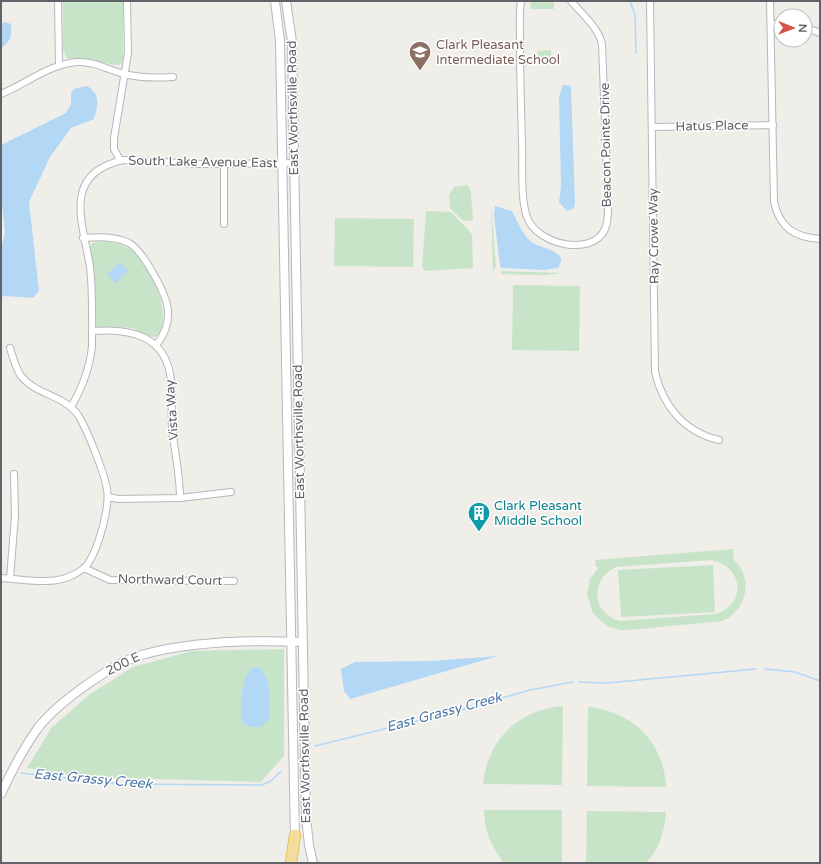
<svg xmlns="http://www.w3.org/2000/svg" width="821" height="864" font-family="'Varela Round',sans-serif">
<rect width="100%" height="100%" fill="#f0eee9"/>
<g fill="#c8e4c8" fill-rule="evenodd">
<path d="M 63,1 L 123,1 L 123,53 L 124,58 L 120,65 L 114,65 L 88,59 L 67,58 L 63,49 Z"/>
<path d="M 531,1 L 554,1 L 554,9 L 530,9 Z"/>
<path d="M 551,50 L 551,59 L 538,59 L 537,51 Z"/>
<path d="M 468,185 L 471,193 L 473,220 L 463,221 L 450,208 L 449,195 L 454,187 Z"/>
<path d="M 491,205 L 496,266 L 493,272 Z"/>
<path d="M 426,211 L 451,212 L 472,234 L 473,268 L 425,271 L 422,267 Z"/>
<path d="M 335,218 L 414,219 L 413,267 L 334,266 Z"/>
<path d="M 103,241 C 114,242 125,245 133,251 C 151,266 173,314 158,336 C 149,340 140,330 131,328 C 120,326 104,332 95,325 L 94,283 L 90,247 L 92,243 Z"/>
<path d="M 501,271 L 561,273 L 545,275 L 501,274 Z"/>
<path d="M 513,285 L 580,286 L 579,351 L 512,350 Z"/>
<path d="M 733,549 L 734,558 L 732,558 C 754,577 748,609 723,621 L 629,630 L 620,630 L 607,626 L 593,613 L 587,594 L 590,579 L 599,567 L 596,567 L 595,560 ZM 712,560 C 744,567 747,605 715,614 L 619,621 C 591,612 590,579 616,567 Z"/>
<path d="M 713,565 L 715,612 L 621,617 L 618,570 Z"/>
<path d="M 284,649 L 284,756 L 261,782 L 81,777 L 27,768 L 52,727 L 89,695 L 133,667 L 192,651 Z"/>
<path d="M 563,706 L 562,785 L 483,784 C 487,740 519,709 563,706 Z"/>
<path d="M 588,707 C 632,711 664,742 666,787 L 587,786 Z"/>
<path d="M 484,810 L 562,810 L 562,863 L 504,863 C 491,847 484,830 484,810 Z"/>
<path d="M 587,811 L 666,812 C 665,831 659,849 646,863 L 586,863 Z"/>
</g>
<g fill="#b2d8f6">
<path d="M 5,22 L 11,24 C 12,36 11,41 1,48 L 1,24 Z"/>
<path d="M 563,85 L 571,86 L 575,204 L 574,208 L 567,211 L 559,202 L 561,187 L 559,97 Z"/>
<path d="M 87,86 C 101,94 98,106 94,119 L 71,128 L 50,157 L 29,202 L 39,291 L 33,298 L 5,296 L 1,297 L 1,250 L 5,232 L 1,197 L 1,145 L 66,113 L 71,104 L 71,93 L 74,89 Z"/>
<path d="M 495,206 L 512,211 C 517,221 522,233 530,241 C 539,249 571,250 558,268 L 544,270 L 502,268 L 500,266 L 494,215 Z"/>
<path d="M 120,262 L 128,271 L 115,284 L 107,274 Z"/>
<path d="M 498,656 L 350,699 L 344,691 L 341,669 L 355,662 L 431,661 Z"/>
<path d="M 253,667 L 261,668 C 272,684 269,701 269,719 L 261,727 L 251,727 L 242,723 C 241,707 239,679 253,667 Z"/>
</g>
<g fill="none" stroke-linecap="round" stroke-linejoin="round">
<g stroke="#b2d8f6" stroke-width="1.5">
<path d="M 630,1 L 635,15 L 636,53"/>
<path d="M 765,669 L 795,672 L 820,681"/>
<path d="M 579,682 L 607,683 L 756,669"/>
<path d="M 315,746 L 461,710 L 530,690 L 573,682"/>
<path d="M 1,771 L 2,771"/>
<path d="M 21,773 L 121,784 L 262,785 L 271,781 L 281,771"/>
</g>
<g stroke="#b5b8bb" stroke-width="8">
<g id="street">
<path d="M 58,1 L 59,65"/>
<path d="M 521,1 C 519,14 520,28 520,41 C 520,74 521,108 522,141 C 523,162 520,198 527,217 C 536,244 592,258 605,229 C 609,220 608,209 608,199 L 602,44 C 598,27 582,14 571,1"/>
<path d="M 650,1 L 655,372 C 663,406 684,432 719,440"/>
<path d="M 770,1 L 774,202 C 780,228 794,237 820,239"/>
<path d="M 771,24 L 781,24"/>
<path d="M 805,27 L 820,33"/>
<path d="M 1,94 C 26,84 49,64 77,62 C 94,61 108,70 124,74 C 140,78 157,78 173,77"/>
<path d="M 652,127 L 773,125"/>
<path d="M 120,160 L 114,149 L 114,138 L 128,53 L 127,1"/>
<path d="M 224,164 L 224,224"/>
<path d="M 83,238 C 98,237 115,236 129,243 C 143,251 167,294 168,311 C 169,323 164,336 156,345"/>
<path d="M 92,331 C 130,328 166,335 171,380 C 173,395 171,411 172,426 C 174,450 180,474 180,498"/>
<path d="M 71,407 C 82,388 90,368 92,346 C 92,320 93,293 90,267 C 83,223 61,174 123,160 L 200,164 L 294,163"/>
<path d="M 108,497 L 118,499 L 180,498 L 231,492"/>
<path d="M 84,568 L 110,580 L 234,581"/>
<path d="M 1,578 C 24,579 52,586 73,575 C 79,572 86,568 89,562 C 99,546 110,507 107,489 C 104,472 87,429 78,415 C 64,395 36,395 21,376 C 15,367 13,357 10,348"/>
<path d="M 10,578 L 15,516 L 14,474"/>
</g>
</g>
<g stroke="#b5b7bb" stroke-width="10">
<g id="secondary">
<path d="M 275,1 L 280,41 L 295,840"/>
<path d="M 286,1 L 292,42 L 306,817 L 309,845 L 313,863"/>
<path d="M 1,794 C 12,770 23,749 38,728 C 57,703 115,661 145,654 C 194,641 252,640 302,642"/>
</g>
</g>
<g stroke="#dfa319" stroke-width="12">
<path id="highway" d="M 291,863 L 295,835"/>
</g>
<use href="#street" stroke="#fff" stroke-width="6"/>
<use href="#secondary" stroke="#fff" stroke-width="8"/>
<use href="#highway" stroke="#f2dd9d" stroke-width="11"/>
</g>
<defs>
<g id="school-pin" transform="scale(1.15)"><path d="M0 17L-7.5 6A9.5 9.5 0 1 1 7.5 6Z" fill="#8d6e63" stroke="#fff"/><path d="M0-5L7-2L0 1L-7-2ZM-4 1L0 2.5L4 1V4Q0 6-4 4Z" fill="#fff"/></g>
<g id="building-pin" transform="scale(1.15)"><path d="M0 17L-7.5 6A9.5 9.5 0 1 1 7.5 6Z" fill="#0f9aa8" stroke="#fff"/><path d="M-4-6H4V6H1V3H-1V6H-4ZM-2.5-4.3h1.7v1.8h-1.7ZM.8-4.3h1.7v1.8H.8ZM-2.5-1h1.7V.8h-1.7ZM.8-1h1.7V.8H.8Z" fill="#fff"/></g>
</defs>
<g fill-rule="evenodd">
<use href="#school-pin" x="420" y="52"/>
<use href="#building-pin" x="479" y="513"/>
</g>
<g text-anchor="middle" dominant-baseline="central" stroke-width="3" stroke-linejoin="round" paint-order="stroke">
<g font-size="13" fill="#785e54" stroke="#fff" text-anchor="start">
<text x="436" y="45">Clark Pleasant<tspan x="436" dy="15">Intermediate School</tspan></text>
</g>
<g font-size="13" fill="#606367" stroke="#fff">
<text transform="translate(293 108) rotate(-91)">East Worthsville Road</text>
<text transform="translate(712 126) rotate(-1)">Hatus Place</text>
<text transform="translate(606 145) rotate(-91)">Beacon Pointe Drive</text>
<text transform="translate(203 162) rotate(1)">South Lake Avenue East</text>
<text transform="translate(654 236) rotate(-91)">Ray Crowe Way</text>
<text transform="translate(172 410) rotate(-94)">Vista Way</text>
<text transform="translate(299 432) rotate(-91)">East Worthsville Road</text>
<text transform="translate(170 580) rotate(1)">Northward Court</text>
<text transform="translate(123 664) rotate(-26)">200 E</text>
<text transform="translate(305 756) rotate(-91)">East Worthsville Road</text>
</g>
<g font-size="13" fill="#0d838f" stroke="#fff" text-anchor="start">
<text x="494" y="506">Clark Pleasant<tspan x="494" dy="15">Middle School</tspan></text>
</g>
<g font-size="14" font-style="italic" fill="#4f79a7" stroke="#fff">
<text transform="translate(444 712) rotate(-15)">East Grassy Creek</text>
<text transform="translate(93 779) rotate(5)">East Grassy Creek</text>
</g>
</g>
<rect width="821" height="864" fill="none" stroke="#606367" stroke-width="4"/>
<g transform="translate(793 28) rotate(91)"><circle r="19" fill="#ffffff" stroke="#bfc1c2"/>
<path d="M0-3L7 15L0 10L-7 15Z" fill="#d85347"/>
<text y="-6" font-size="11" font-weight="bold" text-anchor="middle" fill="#606367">N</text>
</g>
</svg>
